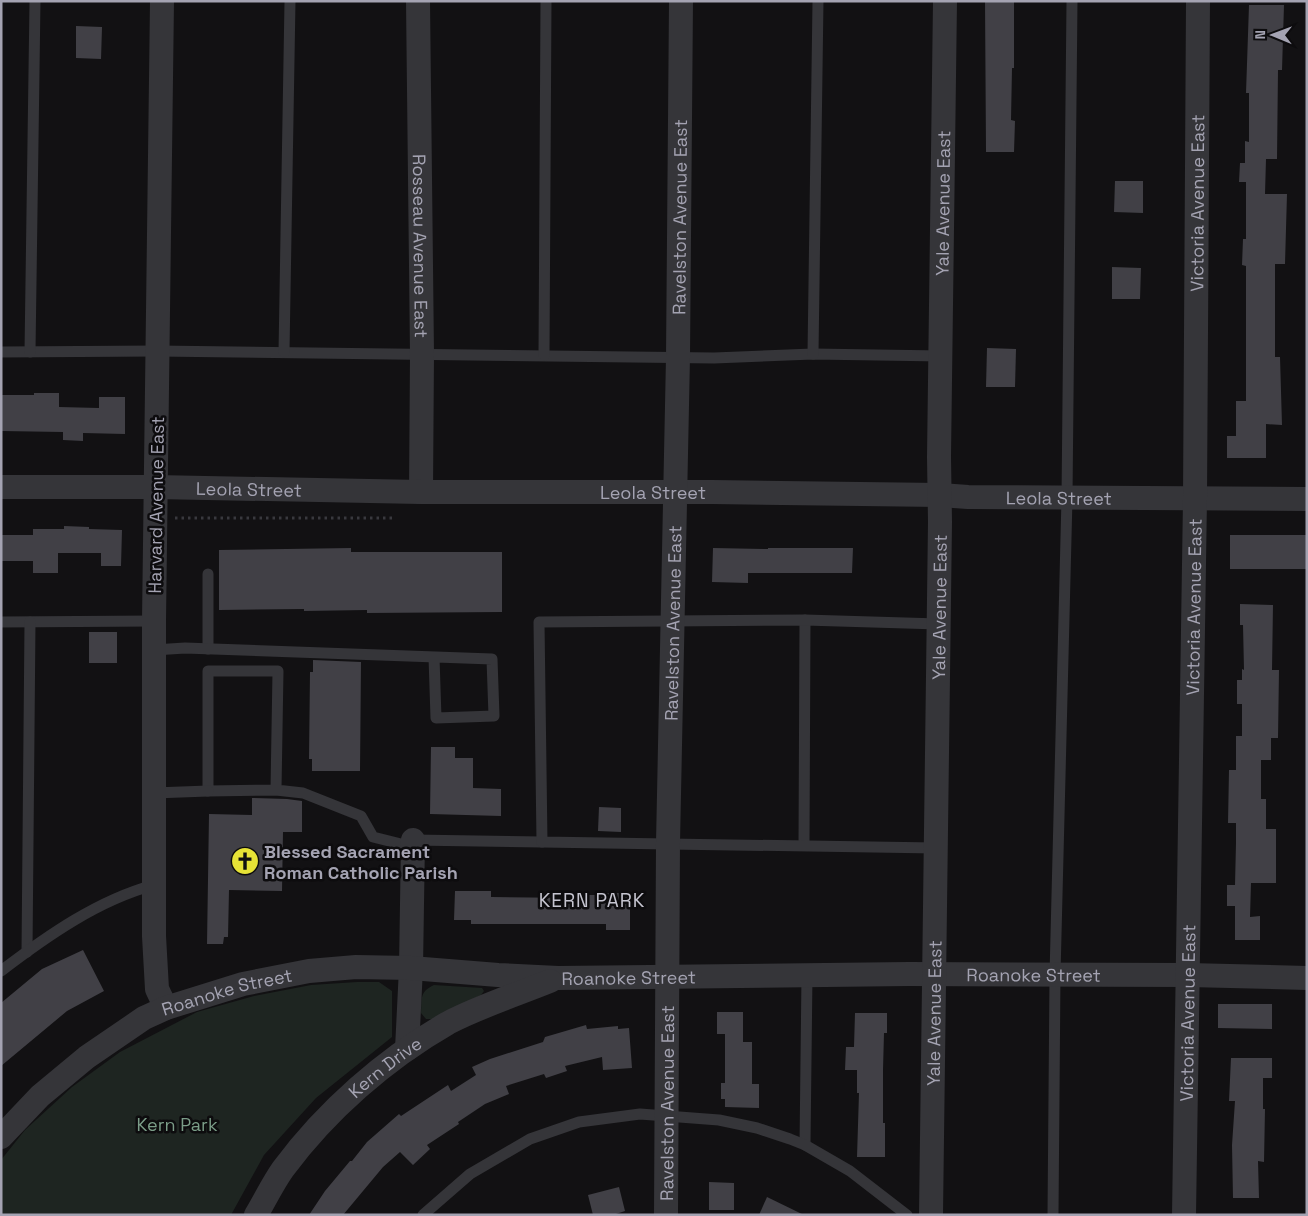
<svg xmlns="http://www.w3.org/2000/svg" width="1308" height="1216" font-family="'Space Grotesk',sans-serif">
<rect width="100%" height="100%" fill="#121113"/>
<g fill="#1e2521">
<path d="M 357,982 L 379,982 L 392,991 L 392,1037 L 316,1098 L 264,1155 L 231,1215 L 1,1215 L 1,1160 L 25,1130 L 72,1087 L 120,1052 L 197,1012 L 254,996 L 311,985 Z"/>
<path d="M 434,985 L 482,988 L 484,991 L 481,995 L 433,1019 L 426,1019 L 421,1013 C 422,999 419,992 434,985 Z"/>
</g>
<g fill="#414046">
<path d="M 985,1 L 1014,1 L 1014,68 L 1012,68 L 1011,120 L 1015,121 L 1014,152 L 986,152 Z"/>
<path d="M 1249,5 L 1284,5 L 1282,70 L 1278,70 L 1277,159 L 1266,159 L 1265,194 L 1287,194 L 1285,264 L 1275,264 L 1275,357 L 1280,357 L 1282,425 L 1266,424 L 1266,458 L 1227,458 L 1227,436 L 1236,436 L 1236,401 L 1246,401 L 1246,266 L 1242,265 L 1243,239 L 1246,239 L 1246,182 L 1239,182 L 1240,163 L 1245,163 L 1245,141 L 1249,142 L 1249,93 L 1246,93 Z"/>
<path d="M 76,26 L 102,27 L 101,59 L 76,58 Z"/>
<path d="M 1115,181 L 1143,181 L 1143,213 L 1114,212 Z"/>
<path d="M 1112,267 L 1141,268 L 1140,299 L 1112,299 Z"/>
<path d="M 987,348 L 1016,349 L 1015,387 L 986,387 Z"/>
<path d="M 34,393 L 59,393 L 59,407 L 99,408 L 99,397 L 125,397 L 125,434 L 83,433 L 83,441 L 63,440 L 63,432 L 1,431 L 2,395 L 34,395 Z"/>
<path d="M 64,526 L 89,527 L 89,529 L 122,530 L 121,566 L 101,566 L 101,553 L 58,553 L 58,573 L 33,573 L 33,561 L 1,561 L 1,535 L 33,535 L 33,529 L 64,529 Z"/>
<rect x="1230" y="535" width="77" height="34"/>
<path d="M 351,548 L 351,552 L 502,552 L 502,612 L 367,613 L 367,610 L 304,611 L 304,609 L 219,610 L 219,550 Z"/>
<path d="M 713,548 L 768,549 L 768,548 L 853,548 L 852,573 L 748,573 L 748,583 L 712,582 Z"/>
<path d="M 1240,604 L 1273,605 L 1272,670 L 1279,670 L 1278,738 L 1271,738 L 1271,760 L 1261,760 L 1261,799 L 1266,799 L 1266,829 L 1276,829 L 1276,883 L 1251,883 L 1250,917 L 1260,916 L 1260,940 L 1235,940 L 1235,906 L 1227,906 L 1227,885 L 1235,885 L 1236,843 L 1236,823 L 1228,823 L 1229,770 L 1236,770 L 1236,736 L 1242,736 L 1242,704 L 1237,704 L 1237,680 L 1242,680 L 1242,669 L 1244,670 L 1243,625 L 1240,625 Z"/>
<rect x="89" y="632" width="28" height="31"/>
<path d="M 313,660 L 361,662 L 360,771 L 312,771 L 312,759 L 309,759 L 310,672 L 313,672 Z"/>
<path d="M 431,747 L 455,747 L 455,758 L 473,758 L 473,788 L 501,789 L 501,816 L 430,814 Z"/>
<path d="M 252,798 L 287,799 L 302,801 L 302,832 L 283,832 L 282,891 L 229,890 L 228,937 L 224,937 L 223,944 L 207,944 L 209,814 L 252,815 Z"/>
<path d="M 599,807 L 621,808 L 621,832 L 598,831 Z"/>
<path d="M 455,891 L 491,891 L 491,897 L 576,898 L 576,895 L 607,895 L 607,893 L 630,893 L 630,930 L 606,930 L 606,924 L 471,924 L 471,920 L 454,920 Z"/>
<path d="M 83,950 L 104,991 L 67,1011 L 1,1066 L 1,1003 L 42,969 Z"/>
<path d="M 1218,1004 L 1272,1004 L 1272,1029 L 1218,1028 Z"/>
<path d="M 717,1012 L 743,1012 L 743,1042 L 752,1042 L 752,1084 L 759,1084 L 759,1108 L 725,1107 L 725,1099 L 721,1099 L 721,1083 L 725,1083 L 725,1034 L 717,1034 Z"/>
<path d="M 855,1013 L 887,1013 L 887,1033 L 884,1033 L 883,1070 L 883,1123 L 885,1123 L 885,1157 L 857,1157 L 859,1093 L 857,1093 L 857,1070 L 845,1070 L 846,1047 L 854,1047 Z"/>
<path d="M 586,1025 L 587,1029 L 618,1026 L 618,1029 L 629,1028 L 632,1068 L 603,1070 L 602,1057 L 565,1066 L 567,1071 L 546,1078 L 544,1074 L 506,1086 L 509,1094 L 485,1104 L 458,1122 L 459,1124 L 427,1145 L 430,1149 L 413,1165 L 400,1152 L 383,1167 L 343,1215 L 309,1215 L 325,1191 L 350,1161 L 352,1161 L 367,1142 L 399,1114 L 401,1116 L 448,1085 L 451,1091 L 476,1075 L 472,1067 L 490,1059 L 543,1042 L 545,1037 Z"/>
<path d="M 1231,1058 L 1272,1058 L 1272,1078 L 1263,1078 L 1263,1109 L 1265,1109 L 1264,1162 L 1258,1161 L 1259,1198 L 1233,1198 L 1232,1145 L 1235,1101 L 1229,1101 Z"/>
<path d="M 709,1182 L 734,1183 L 734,1210 L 709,1210 Z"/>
<path d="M 619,1187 L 625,1211 L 613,1215 L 593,1215 L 588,1195 Z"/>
<path d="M 767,1197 L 804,1215 L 759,1215 Z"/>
</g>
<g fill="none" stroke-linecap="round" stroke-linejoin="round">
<path stroke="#39393e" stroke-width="3" stroke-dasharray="2.5 4" stroke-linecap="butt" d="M 175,518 L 392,518"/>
<g stroke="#353539" stroke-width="11">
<path d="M 1,352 L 157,351 L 714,358 L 813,354 L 942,356"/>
<path d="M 30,352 L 35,1"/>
<path d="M 284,352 L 290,1"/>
<path d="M 813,354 L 818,1"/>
<path d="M 544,355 L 546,1"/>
<path d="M 1,622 L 154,621"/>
<path d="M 208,649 L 208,574"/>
<path d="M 154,650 L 185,648 L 492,659 L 494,716 L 436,718 L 434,657"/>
<path d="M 276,790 L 278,671 L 208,671 L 208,791 L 276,790 L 303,793 L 361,816 L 373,837 L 413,847"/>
<path d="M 154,793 L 208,791"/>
<path d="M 413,840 L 542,842"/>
<path d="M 804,845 L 805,620"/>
<path d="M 936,848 L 542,842 L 539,622 L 805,620 L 939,624"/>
<path d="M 27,952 L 30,622"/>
<path d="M 1,971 C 47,936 98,900 154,885"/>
<path d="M 805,1145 L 807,975"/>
<path d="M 423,1215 L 470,1174 L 530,1139 L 579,1122 L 640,1114 L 719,1120 L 757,1128 L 790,1139 L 805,1145 L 850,1171 L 907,1215"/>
<path d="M 1053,1215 L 1055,975 L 1067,498 L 1072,1"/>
</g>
<g stroke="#353539" stroke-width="24">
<path d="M 162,1 L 154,621 L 154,936 L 157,989 L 166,1008"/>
<path id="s1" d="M 418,1 L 422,354 L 421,492"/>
<path id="s2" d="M 1,487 L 156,487 L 421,492 L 712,492 L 940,495 L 968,497 L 1307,499"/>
<path d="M 407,1049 L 411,968 L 413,840"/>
<path id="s3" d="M 1,1137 L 40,1096 L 87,1057 L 144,1018 L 166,1008 L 243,984 L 309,971 L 356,967 L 411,968 L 498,975 L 558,978 L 909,974 L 1188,975 L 1307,978"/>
<path id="s4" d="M 256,1215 C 265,1200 273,1183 283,1169 C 326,1111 385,1059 448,1023 C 478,1007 518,994 550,981"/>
<path id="s5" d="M 666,1215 L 668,843 L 678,357 L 681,1"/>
<path id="s6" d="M 931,1215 L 940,522 L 939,457 L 945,1"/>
<path id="s7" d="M 1184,1215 L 1195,499 L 1198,1"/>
</g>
</g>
<defs>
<g id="church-disc" transform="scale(1.4375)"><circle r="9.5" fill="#e6e236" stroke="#0d0c0e"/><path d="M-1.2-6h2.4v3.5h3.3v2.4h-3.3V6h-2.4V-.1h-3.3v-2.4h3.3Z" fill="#111"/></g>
</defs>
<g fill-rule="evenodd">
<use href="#church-disc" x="245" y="861"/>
</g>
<g text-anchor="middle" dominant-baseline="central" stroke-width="5" stroke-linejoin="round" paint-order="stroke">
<g font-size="18" fill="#a4a3b2" stroke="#0d0c0e">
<text stroke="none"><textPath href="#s6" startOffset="1012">Yale Avenue East</textPath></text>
<text stroke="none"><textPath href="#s7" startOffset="1012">Victoria Avenue East</textPath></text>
<text stroke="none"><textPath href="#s5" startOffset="998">Ravelston Avenue East</textPath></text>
<text stroke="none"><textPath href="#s1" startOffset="245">Rosseau Avenue East</textPath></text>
<text stroke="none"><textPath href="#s2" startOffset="248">Leola Street</textPath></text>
<text stroke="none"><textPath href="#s2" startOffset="652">Leola Street</textPath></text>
<text stroke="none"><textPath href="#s2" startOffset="1058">Leola Street</textPath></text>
<text transform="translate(156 505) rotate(-89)">Harvard Avenue East</text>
<text stroke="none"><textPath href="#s6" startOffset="608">Yale Avenue East</textPath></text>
<text stroke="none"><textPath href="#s7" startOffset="608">Victoria Avenue East</textPath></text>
<text stroke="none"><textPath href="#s5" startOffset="592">Ravelston Avenue East</textPath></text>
<text stroke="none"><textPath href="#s3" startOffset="1084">Roanoke Street</textPath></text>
<text stroke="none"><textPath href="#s3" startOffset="679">Roanoke Street</textPath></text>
<text stroke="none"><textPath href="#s3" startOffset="274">Roanoke Street</textPath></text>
<text stroke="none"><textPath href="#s6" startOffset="202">Yale Avenue East</textPath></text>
<text stroke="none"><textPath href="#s7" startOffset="202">Victoria Avenue East</textPath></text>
<text stroke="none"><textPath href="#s4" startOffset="198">Kern Drive</textPath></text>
<text stroke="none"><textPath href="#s5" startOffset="112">Ravelston Avenue East</textPath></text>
</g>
<g font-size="18" font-weight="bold" fill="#a4a3b2" stroke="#0d0c0e" text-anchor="start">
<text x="264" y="851">Blessed Sacrament<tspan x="264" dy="21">Roman Catholic Parish</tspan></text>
</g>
<g font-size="18" fill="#7b9d88" stroke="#0d0c0e">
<text x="177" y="1124">Kern Park</text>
</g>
<g font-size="19" letter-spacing="1" fill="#c5c4cf" stroke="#0d0c0e">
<text x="592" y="900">KERN PARK</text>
</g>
</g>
<rect width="1308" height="1216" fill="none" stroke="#a4a3b2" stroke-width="5"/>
<g transform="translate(1273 35) rotate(271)" stroke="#0d0c0e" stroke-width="4" paint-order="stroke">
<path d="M0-4L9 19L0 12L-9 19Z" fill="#a4a3b2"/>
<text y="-8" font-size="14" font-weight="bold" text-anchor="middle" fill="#a4a3b2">N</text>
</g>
</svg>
